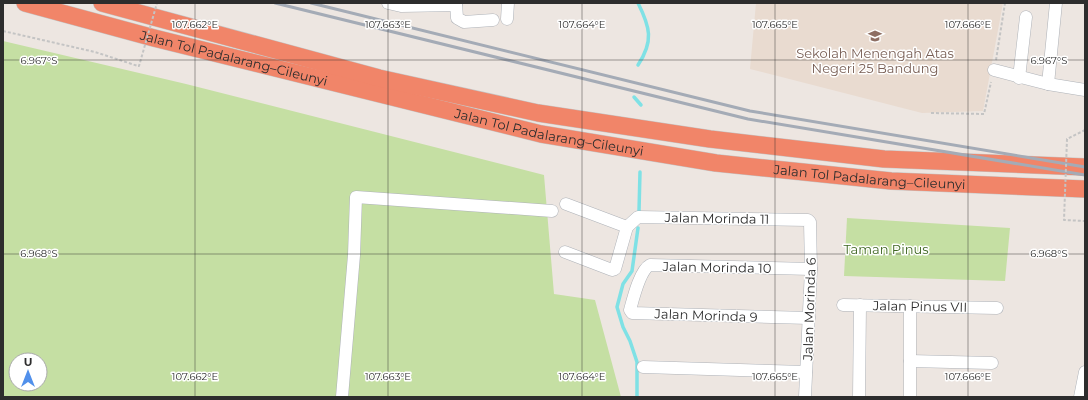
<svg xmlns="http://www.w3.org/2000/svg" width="1088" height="400" font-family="Montserrat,sans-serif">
<rect width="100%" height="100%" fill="#ede6e1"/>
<path fill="#e9dbd0" d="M 756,3 L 1003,3 L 983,111 L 922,113 L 750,69 Z"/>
<g fill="#c5dfa3" fill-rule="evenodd">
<path d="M 3,41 L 186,84 L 544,175 L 554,294 L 595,300 L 621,397 L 3,397 ZM 16,360 L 40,360 L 40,384 L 16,384 Z"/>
<path d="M 847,218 L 1010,228 L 1005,281 L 844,276 Z"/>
</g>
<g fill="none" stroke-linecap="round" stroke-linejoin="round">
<g stroke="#7fe1e5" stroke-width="3.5">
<path d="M 638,65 C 654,41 650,27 638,3"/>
<path d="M 634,97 L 641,105"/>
<path d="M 639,211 L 640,172"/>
<path d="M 637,397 L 637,362 L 630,341 L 623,327 L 617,307 L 623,284 L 632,271 L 638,228"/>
</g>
<g stroke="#aeb2b8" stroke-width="13">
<g id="minor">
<path d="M 388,3 L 401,6 L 456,5"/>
<path d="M 456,3 L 457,18 L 464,22 L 493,20"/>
<path d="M 507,19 L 508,3"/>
<path d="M 994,70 L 1048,84 L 1085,90"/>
<path d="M 1019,78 L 1026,17"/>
<path d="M 1048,84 L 1056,3"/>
<path d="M 627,227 L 638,217 L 808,220 L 810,222 L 811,269 L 805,397"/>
<path d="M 565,252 L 612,270 L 615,269 L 627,227 L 566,204"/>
<path d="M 843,305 L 997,308"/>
<path d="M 809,318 L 632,313 L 630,310 C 633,299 640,270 650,265 L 811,269"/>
<path d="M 910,361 L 992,363"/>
<path d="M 643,367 L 806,372"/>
<path d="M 342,397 L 354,255 L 356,197 L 552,211"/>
<path d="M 859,397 L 860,305"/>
<path d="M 910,397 L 910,306"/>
<path d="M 1080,397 L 1085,372"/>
</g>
</g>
<g stroke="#c4c4c4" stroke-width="18">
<g id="highway">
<path id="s1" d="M 25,3 L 154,38 L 541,134 L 716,163 L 891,181 L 1085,189"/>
<path d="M 102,3 L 379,78 L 538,113 L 710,139 L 884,159 L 1085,167"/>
</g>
</g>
<g stroke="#c4c4c4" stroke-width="2" stroke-dasharray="3 2" stroke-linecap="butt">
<path d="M 3,31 L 95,52 L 138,66"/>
<path d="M 996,60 L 1005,3"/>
<path d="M 931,113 L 984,114 L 991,82"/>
</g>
<use href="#minor" stroke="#fff" stroke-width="12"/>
<use href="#highway" stroke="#f18569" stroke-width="17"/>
<g stroke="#a4abb6" stroke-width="3">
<path d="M 275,3 L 748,119 L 1085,175"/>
<path d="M 311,3 L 750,111 L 1085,167"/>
</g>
<g stroke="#c4c4c4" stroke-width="2" stroke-dasharray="3 2" stroke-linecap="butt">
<path d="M 138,66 L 139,66 L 157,3"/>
<path d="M 1085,130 L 1067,139 L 1064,220 L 1085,221"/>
</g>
</g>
<path fill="none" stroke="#2d2d2d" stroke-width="1" stroke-opacity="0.45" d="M 195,3 L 195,397M 388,3 L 388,397M 582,3 L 582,397M 775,3 L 775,397M 968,3 L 968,397M 3,60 L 1085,60M 3,254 L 1085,254"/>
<defs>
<g id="school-bare" transform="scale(1.08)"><path d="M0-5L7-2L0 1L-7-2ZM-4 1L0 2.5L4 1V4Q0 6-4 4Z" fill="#8d6e63" stroke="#fff" stroke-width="2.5" paint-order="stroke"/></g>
</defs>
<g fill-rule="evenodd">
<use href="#school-bare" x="875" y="36"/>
</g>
<g text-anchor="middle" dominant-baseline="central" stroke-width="3" stroke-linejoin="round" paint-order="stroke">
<g font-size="13" fill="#785e54" stroke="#fff">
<text x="875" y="53">Sekolah Menengah Atas<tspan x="875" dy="15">Negeri 25 Bandung</tspan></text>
</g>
<g font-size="13" fill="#2d2d2d" stroke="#fff">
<text stroke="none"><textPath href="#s1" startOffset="216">Jalan Tol Padalarang–Cileunyi</textPath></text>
<text stroke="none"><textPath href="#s1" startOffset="540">Jalan Tol Padalarang–Cileunyi</textPath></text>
<text stroke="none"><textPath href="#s1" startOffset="864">Jalan Tol Padalarang–Cileunyi</textPath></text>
<text transform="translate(717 218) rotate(1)">Jalan Morinda 11</text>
<text transform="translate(717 267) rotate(1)">Jalan Morinda 10</text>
<text transform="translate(920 306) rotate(1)">Jalan Pinus VII</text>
<text transform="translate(809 309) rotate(-88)">Jalan Morinda 6</text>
<text transform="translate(706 315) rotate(2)">Jalan Morinda 9</text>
</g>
<g font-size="13" fill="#3f6622" stroke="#fff">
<text x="886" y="249">Taman Pinus</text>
</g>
</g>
<g font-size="10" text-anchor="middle" fill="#2d2d2d" stroke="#fff" stroke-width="3" stroke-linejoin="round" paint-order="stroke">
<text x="195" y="28">107.662°E</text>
<text x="388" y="28">107.663°E</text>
<text x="582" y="28">107.664°E</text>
<text x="775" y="28">107.665°E</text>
<text x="968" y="28">107.666°E</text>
<text x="39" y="64">6.967°S</text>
<text x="1049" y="64">6.967°S</text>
<text x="39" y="257">6.968°S</text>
<text x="1049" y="257">6.968°S</text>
<text x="195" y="380">107.662°E</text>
<text x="388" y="380">107.663°E</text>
<text x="582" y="380">107.664°E</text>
<text x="775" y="380">107.665°E</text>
<text x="968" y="380">107.666°E</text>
</g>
<rect width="1088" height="400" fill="none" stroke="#2d2d2d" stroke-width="8"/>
<g transform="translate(28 372)"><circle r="19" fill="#ffffff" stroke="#ababab"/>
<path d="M0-3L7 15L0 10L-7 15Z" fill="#5190eb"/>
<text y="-6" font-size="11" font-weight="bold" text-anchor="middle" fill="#2d2d2d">U</text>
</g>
</svg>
